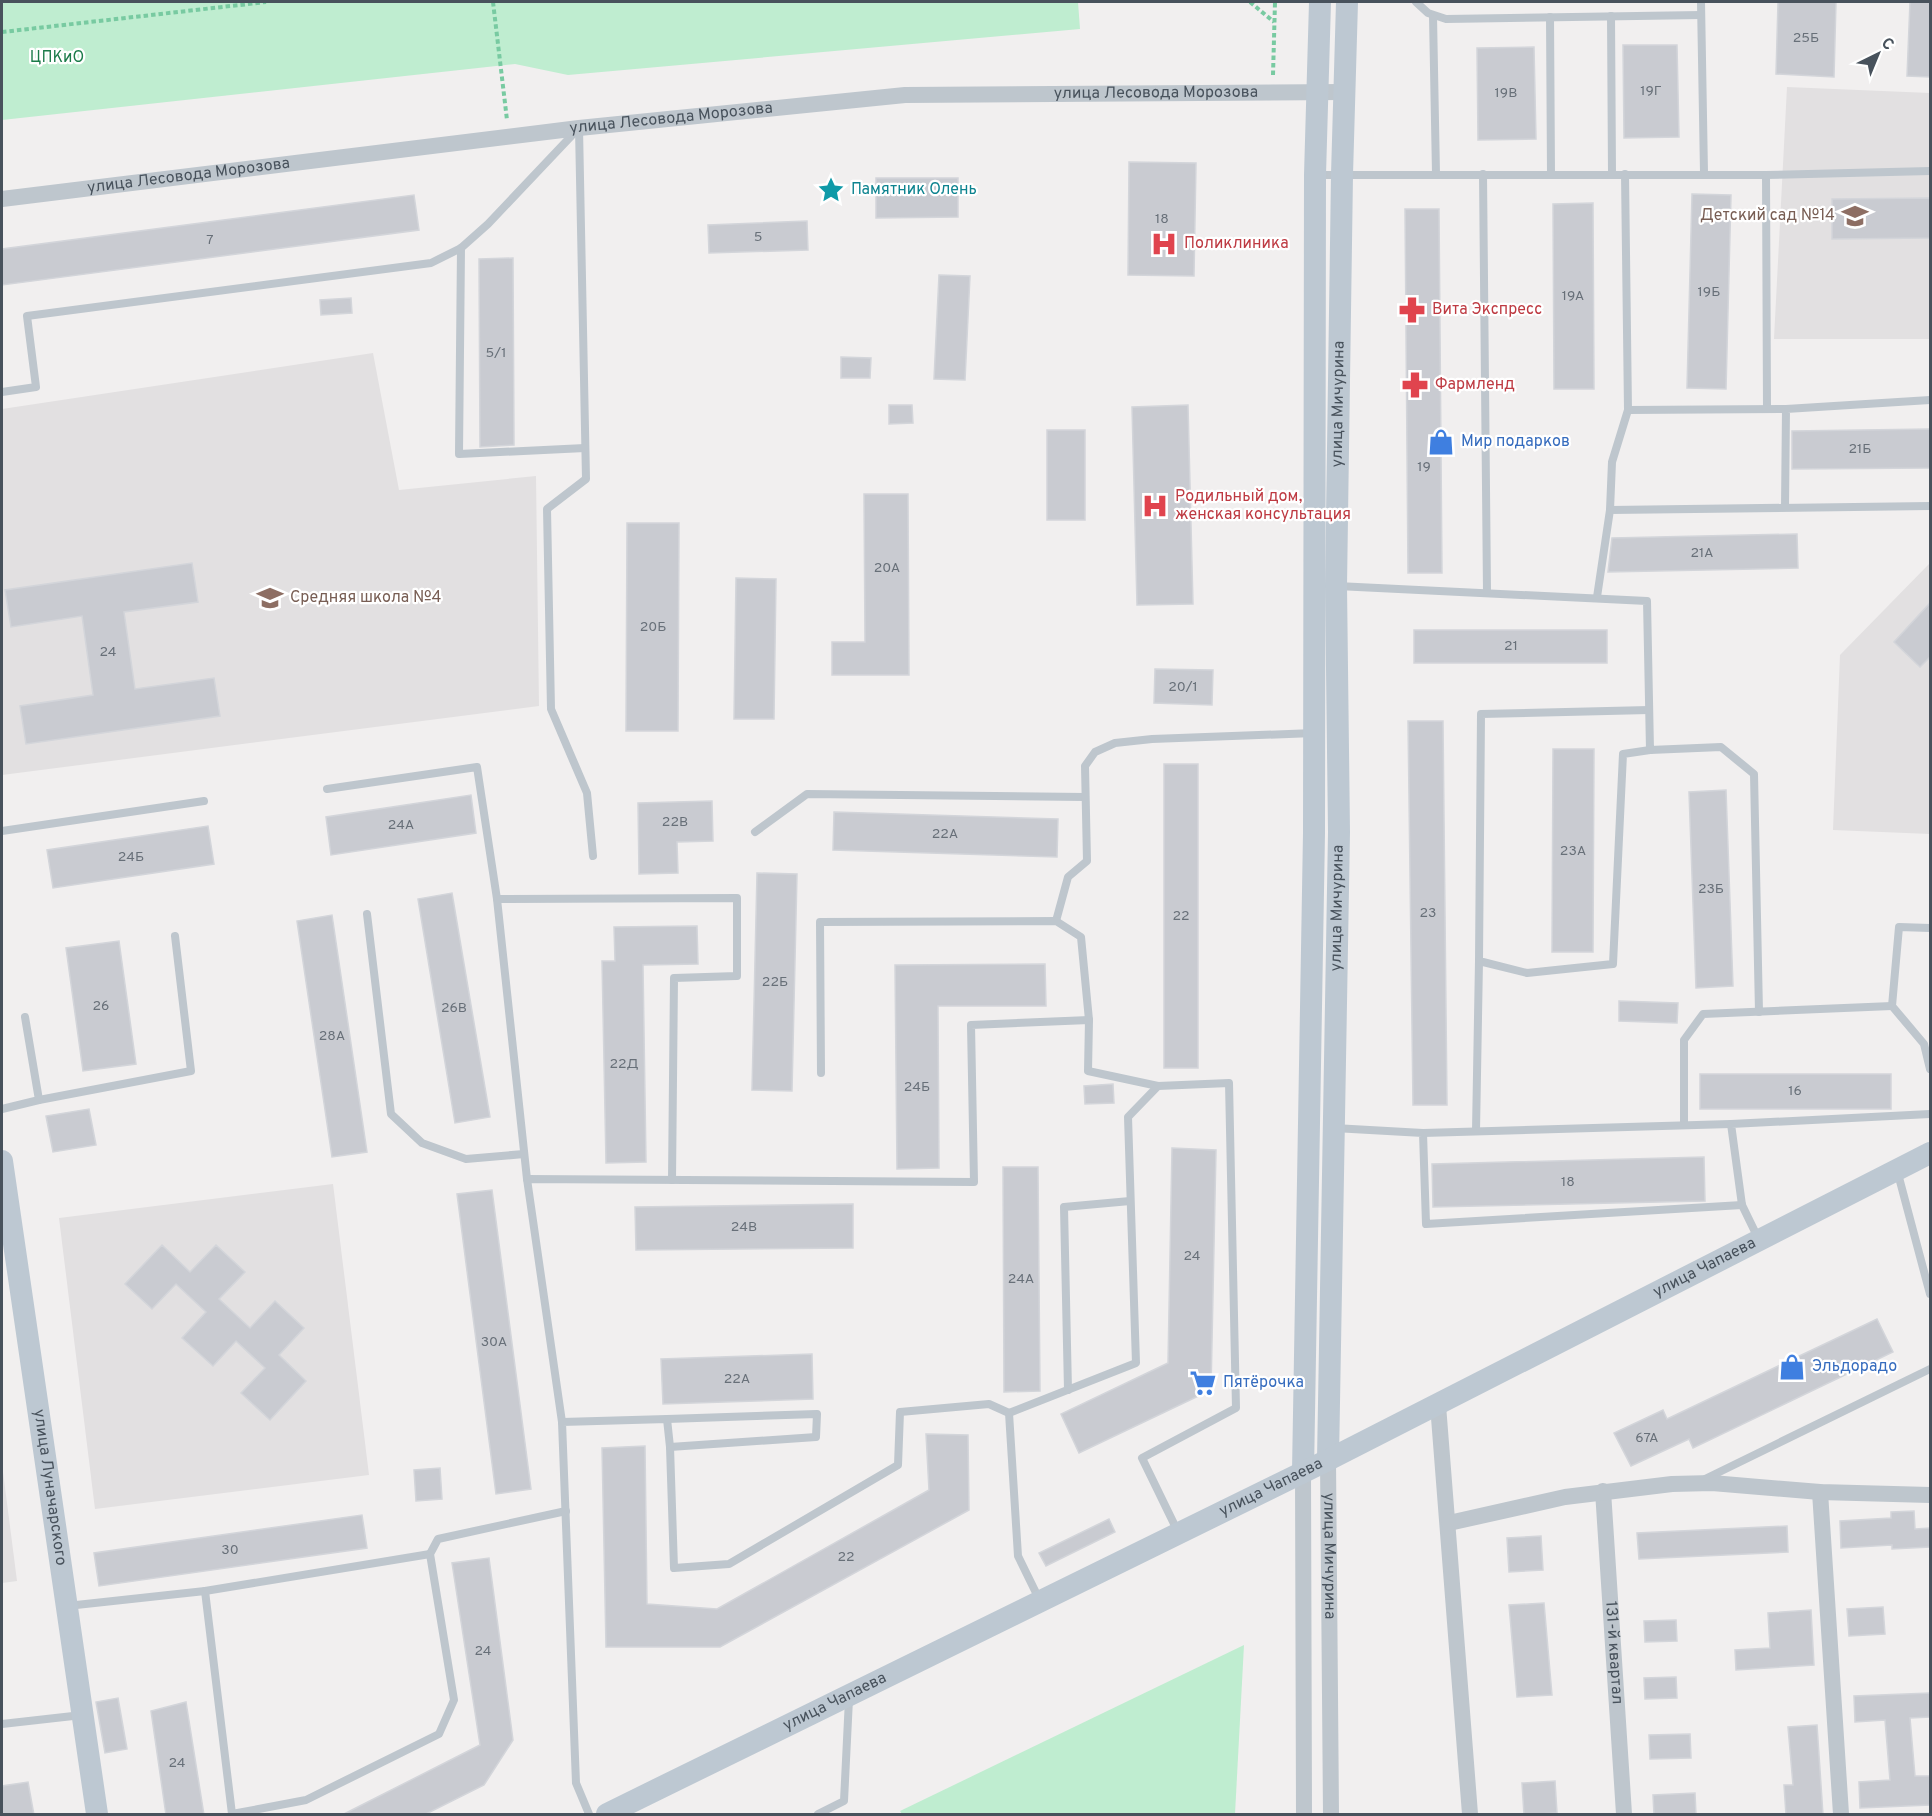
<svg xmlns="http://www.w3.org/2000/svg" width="1932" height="1816" font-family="Overpass,sans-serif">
<rect width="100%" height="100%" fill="#f1efef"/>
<g fill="#e2e0e1">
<path d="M 1787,87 L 1930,93 L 1930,339 L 1774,339 Z"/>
<path d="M 373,353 L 399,490 L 536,476 L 539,706 L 2,775 L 2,409 Z"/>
<path d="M 1930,563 L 1930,834 L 1833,830 L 1840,655 Z"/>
<path d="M 333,1184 L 369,1475 L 95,1509 L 59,1218 Z"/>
<path d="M 2,1464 L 17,1581 L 2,1583 Z"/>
</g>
<g fill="#bfedd0">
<path d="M 2,2 L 1078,2 L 1080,29 L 568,75 L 515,64 L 2,120 Z"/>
<path d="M 1244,1645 L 1235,1814 L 902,1814 L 900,1811 Z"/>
</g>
<g fill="#c9cbd1" stroke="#d3d5da" stroke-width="1.5">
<path d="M 1778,2 L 1836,2 L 1834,77 L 1776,74 Z"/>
<path d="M 1910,2 L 1930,2 L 1930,77 L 1907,76 Z"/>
<path d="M 1623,45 L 1677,45 L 1679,137 L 1624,138 Z"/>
<path d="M 1534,47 L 1536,139 L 1478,140 L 1477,48 Z"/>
<path d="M 1129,162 L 1196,163 L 1194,276 L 1128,275 Z"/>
<path d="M 876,178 L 958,178 L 958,217 L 876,218 Z"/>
<path d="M 1692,194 L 1731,195 L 1726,389 L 1687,388 Z"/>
<path d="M 414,195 L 419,230 L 2,285 L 2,249 Z"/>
<path d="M 1930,198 L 1930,238 L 1832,239 L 1832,199 Z"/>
<path d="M 1593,203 L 1594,389 L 1554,389 L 1553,204 Z"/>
<path d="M 1405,209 L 1439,209 L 1442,573 L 1408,573 Z"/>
<path d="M 807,221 L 808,250 L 709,253 L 708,225 Z"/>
<path d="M 513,258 L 514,445 L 480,447 L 479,259 Z"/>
<path d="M 939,275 L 970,276 L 965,380 L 934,379 Z"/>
<path d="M 351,298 L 352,313 L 321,315 L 320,300 Z"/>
<path d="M 841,357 L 871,358 L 870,378 L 841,378 Z"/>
<path d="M 889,405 L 912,405 L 913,423 L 889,424 Z"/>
<path d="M 1188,405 L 1193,604 L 1137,605 L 1132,407 Z"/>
<path d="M 1930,429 L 1930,468 L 1792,469 L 1792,431 Z"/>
<rect x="1047" y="430" width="38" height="90"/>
<path d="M 864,494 L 908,494 L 909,675 L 832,675 L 832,642 L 865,642 Z"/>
<path d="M 627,523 L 679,523 L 678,731 L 626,731 Z"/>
<path d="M 1797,534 L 1798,568 L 1608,572 L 1612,538 Z"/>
<path d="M 192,563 L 198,602 L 124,612 L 135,689 L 214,678 L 220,716 L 26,744 L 20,706 L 93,695 L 82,616 L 11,627 L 5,590 Z"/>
<path d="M 736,578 L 776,579 L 774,719 L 734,719 Z"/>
<path d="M 1930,603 L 1930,657 L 1920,667 L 1894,642 Z"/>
<rect x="1414" y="630" width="193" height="33"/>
<path d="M 1155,669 L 1213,670 L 1212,705 L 1154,703 Z"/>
<path d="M 1408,721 L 1443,721 L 1447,1105 L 1413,1105 Z"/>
<path d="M 1553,749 L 1594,749 L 1593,952 L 1552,952 Z"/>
<rect x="1164" y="764" width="34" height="304"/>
<path d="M 1726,790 L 1733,986 L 1696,988 L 1689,792 Z"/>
<path d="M 471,795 L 476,833 L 331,855 L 326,817 Z"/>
<path d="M 712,801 L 713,841 L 677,842 L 678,873 L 639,874 L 638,803 Z"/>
<path d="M 834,812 L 1058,819 L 1057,857 L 833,850 Z"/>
<path d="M 208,826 L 214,864 L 53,888 L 47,850 Z"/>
<path d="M 757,873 L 797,874 L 792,1091 L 752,1090 Z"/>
<path d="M 452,893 L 490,1117 L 455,1123 L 418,899 Z"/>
<path d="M 332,915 L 367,1152 L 332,1157 L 297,921 Z"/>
<path d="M 697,926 L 698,964 L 643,965 L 646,1162 L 606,1163 L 602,961 L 615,961 L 614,927 Z"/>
<path d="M 119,941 L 136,1064 L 83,1071 L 66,948 Z"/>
<path d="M 1045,964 L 1046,1006 L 938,1006 L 939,1168 L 897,1169 L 895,965 Z"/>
<path d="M 1619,1001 L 1678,1003 L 1677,1023 L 1619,1021 Z"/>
<rect x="1700" y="1074" width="191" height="35"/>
<path d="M 1113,1084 L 1114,1103 L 1085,1104 L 1084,1086 Z"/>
<path d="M 89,1109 L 96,1145 L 53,1152 L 46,1116 Z"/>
<path d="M 1172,1148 L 1216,1150 L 1211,1390 L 1079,1453 L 1061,1414 L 1168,1363 Z"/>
<path d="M 1704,1157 L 1705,1201 L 1433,1207 L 1432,1164 Z"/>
<path d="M 1003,1167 L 1038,1167 L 1040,1391 L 1004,1392 Z"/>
<path d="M 492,1190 L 531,1489 L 496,1494 L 457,1194 Z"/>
<path d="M 853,1204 L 853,1248 L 636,1250 L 635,1207 Z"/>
<path d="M 162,1245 L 190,1272 L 216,1245 L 245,1272 L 219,1299 L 250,1328 L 275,1301 L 304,1328 L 279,1355 L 306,1381 L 270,1420 L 241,1393 L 265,1368 L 236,1341 L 213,1366 L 182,1338 L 206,1312 L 176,1284 L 152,1309 L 125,1284 Z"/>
<path d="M 1877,1319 L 1893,1352 L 1693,1448 L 1689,1439 L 1631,1466 L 1614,1433 L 1663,1410 L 1667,1419 Z"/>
<path d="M 812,1354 L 813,1399 L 663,1404 L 661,1359 Z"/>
<path d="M 926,1434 L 968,1435 L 969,1510 L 720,1647 L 606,1647 L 602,1448 L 645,1446 L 647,1604 L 717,1609 L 929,1490 Z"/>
<path d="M 440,1468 L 442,1499 L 416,1501 L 414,1470 Z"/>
<path d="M 1914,1511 L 1915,1529 L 1930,1528 L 1930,1547 L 1892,1549 L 1892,1545 L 1841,1548 L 1840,1521 L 1891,1518 L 1891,1512 Z"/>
<path d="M 362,1515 L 367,1548 L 99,1586 L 94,1553 Z"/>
<path d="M 1109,1519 L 1115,1532 L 1046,1566 L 1039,1553 Z"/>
<path d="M 1787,1526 L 1788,1552 L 1639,1559 L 1637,1533 Z"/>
<path d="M 1541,1536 L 1543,1570 L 1509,1572 L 1507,1538 Z"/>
<path d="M 489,1558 L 513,1740 L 484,1785 L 424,1815 L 342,1815 L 480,1745 L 452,1563 Z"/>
<path d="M 1544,1603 L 1552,1695 L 1517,1697 L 1509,1605 Z"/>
<path d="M 1883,1607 L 1885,1634 L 1849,1636 L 1847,1609 Z"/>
<path d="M 1811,1610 L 1814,1665 L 1736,1670 L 1735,1650 L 1770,1648 L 1768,1613 Z"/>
<path d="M 1676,1620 L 1677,1641 L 1645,1642 L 1644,1621 Z"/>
<path d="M 1676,1677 L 1677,1698 L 1645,1699 L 1644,1678 Z"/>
<path d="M 1930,1693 L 1930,1717 L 1910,1718 L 1915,1776 L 1930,1776 L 1930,1805 L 1860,1808 L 1859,1782 L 1890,1780 L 1885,1720 L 1855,1722 L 1854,1696 Z"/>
<path d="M 118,1698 L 127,1749 L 105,1753 L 96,1702 Z"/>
<path d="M 186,1702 L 204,1815 L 166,1815 L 151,1711 Z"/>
<path d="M 1817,1725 L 1823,1815 L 1786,1815 L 1784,1785 L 1793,1785 L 1788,1727 Z"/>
<path d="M 1690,1734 L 1691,1758 L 1650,1759 L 1649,1735 Z"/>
<path d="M 1555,1781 L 1557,1813 L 1524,1815 L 1522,1783 Z"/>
<path d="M 28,1782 L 34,1815 L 2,1815 L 2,1786 Z"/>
<path d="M 1695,1793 L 1696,1815 L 1654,1815 L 1653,1795 Z"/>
</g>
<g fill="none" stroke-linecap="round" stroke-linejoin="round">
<g stroke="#78caa1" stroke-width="4" stroke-dasharray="4.5 3" stroke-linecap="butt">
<path d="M 493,2 L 507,120"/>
<path d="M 1250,2 L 1274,22"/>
<path d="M 2,32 L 266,2"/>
<path d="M 1273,75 L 1275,2"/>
</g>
<g stroke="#bec6cd" stroke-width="8">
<path d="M 1416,2 L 1428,13 L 1446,19 L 1701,15"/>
<path d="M 1701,2 L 1704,173"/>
<path d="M 1433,16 L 1436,174"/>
<path d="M 1611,16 L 1612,174"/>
<path d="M 1550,17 L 1551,174"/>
<path d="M 579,128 L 586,479 L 547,509 L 551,709 L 587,793 L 593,856"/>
<path d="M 1483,174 L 1487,592"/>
<path d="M 1316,175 L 1766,175 L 1767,408"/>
<path d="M 1766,175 L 1930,171"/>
<path d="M 461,248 L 459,454 L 585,448"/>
<path d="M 2,392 L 36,387 L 27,316 L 431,263 L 461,248 L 488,224 L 577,130"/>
<path d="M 1628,410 L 1786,409"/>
<path d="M 1785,507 L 1786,409 L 1930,400"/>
<path d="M 1610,510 L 1612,462 L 1628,410 L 1625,174"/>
<path d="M 1337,586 L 1647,601 L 1650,750 L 1721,747 L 1754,774 L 1759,1012"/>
<path d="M 1597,597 L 1610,510 L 1930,506"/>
<path d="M 1649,710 L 1481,714 L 1479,961 L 1527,973 L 1613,964 L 1623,754 L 1650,750"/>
<path d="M 327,789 L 477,767 L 497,899"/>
<path d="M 2,831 L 204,801"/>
<path d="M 755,832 L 807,794 L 1085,797"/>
<path d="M 367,914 L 391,1114 L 422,1143 L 466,1159 L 524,1154"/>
<path d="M 1056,921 L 1068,877 L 1087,861 L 1085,766 L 1095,752 L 1115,743 L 1152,739 L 1314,733"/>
<path d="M 1930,928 L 1899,927 L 1892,1006 L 1924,1044 L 1930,1069"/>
<path d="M 821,1073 L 820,922 L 1056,921 L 1081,937 L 1089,1020"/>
<path d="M 39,1100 L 191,1071 L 175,936"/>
<path d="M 2,1109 L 39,1100 L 25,1017"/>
<path d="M 1684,1125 L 1684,1040 L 1703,1014 L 1892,1006"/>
<path d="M 1334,1128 L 1423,1133 L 1426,1224 L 1742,1205"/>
<path d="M 1476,1131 L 1479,961"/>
<path d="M 1423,1133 L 1731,1124"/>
<path d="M 1897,1170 L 1930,1294"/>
<path d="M 527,1179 L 497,899 L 737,898 L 737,976 L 674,978 L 672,1180"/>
<path d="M 1758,1238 L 1742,1205 L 1731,1124 L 1930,1114"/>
<path d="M 1068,1390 L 1064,1207 L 1130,1201"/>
<path d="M 667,1419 L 817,1414 L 816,1437 L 670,1447"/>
<path d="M 562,1422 L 527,1179 L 974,1182 L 971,1025 L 1089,1020 L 1088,1071 L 1158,1086"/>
<path d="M 1705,1479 L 1930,1369"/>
<path d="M 205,1591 L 430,1554"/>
<path d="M 1040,1601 L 1018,1556 L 1009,1413 L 1136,1363 L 1128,1117 L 1158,1086 L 1229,1083 L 1236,1408 L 1142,1458 L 1178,1532"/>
<path d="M 67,1606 L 205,1591 L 232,1814 L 306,1800 L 439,1734 L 454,1700 L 430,1554 L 438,1539 L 566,1511"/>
<path d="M 2,1724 L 82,1715"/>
<path d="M 589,1814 L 576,1783 L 562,1422 L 667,1419 L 670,1447 L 674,1568 L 729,1564 L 898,1465 L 900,1412 L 989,1404 L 1009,1413"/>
<path d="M 818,1814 L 844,1801 L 849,1699"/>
</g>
<g stroke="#bec6cd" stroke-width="16">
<path id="s1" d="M 2,199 L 579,128 L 905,95 L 1345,92"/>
<path d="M 1438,1405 L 1470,1814"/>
<path id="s2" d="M 1328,1460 L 1331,1814"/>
<path d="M 1303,1472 L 1304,1814"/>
<path id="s3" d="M 1603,1491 L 1624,1814"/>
<path d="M 1820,1492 L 1841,1814"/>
<path d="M 1449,1523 L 1565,1497 L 1672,1484 L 1712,1483 L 1820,1492 L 1930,1495"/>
</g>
<g stroke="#bdc8d2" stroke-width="22">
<path id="s4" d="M 2,1161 L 97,1814"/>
<path id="s5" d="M 1328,1460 L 1339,832 L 1336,586 L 1342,175 L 1347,2"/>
<path d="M 1303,1472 L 1314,833 L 1315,175 L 1320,2"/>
<path id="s6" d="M 607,1814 L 1328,1460 L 1930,1153"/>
</g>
</g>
<defs>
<g id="sight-bare" transform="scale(2.07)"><path d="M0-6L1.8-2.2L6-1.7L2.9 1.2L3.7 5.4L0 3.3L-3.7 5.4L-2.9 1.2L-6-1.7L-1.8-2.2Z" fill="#0f9aa8" stroke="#fff" stroke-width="2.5" paint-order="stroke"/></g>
<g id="school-bare" transform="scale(2.07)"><path d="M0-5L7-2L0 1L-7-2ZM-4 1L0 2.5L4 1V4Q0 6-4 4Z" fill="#8d6e63" stroke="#fff" stroke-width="2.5" paint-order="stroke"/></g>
<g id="hospital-bare" transform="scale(2.07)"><path d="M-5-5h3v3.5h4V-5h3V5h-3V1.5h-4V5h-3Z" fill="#e0444e" stroke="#fff" stroke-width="2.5" paint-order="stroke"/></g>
<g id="pharmacy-bare" transform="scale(2.07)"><path d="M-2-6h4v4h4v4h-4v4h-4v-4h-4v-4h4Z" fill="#e0444e" stroke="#fff" stroke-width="2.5" paint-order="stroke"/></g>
<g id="shop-bare" transform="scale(2.07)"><path d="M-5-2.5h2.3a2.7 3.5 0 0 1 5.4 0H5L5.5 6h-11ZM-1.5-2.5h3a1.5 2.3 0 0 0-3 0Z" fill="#3f7fe0" stroke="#fff" stroke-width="2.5" paint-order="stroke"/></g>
<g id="supermarket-bare" transform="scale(2.07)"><path d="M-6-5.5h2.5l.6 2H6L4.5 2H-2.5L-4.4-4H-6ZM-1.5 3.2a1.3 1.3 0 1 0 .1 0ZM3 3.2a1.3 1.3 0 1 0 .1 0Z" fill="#3f7fe0" stroke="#fff" stroke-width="2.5" paint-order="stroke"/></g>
</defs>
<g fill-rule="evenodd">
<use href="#sight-bare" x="831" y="190"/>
<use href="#school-bare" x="1855" y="216"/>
<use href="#hospital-bare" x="1164" y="244"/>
<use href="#pharmacy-bare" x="1412" y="310"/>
<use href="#pharmacy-bare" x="1415" y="385"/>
<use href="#shop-bare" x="1441" y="442"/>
<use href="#hospital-bare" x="1155" y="506"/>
<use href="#school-bare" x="270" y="598"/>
<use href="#shop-bare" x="1792" y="1367"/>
<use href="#supermarket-bare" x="1203" y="1383"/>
</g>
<g text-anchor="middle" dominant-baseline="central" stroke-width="4.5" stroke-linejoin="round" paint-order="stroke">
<g font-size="14" fill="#687079">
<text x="1806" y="38">25Б</text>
<text x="1651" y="91">19Г</text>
<text x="1506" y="93">19В</text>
<text x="1162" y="219">18</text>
<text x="758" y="237">5</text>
<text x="210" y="240">7</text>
<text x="1709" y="292">19Б</text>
<text x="1573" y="296">19А</text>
<text x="496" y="353">5/1</text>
<text x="1860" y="449">21Б</text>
<text x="1424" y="467">19</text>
<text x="1702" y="553">21А</text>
<text x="887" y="568">20А</text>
<text x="653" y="627">20Б</text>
<text x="1511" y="646">21</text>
<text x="108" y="652">24</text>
<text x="1183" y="687">20/1</text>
<text x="675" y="822">22В</text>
<text x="401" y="825">24А</text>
<text x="945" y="834">22А</text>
<text x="1573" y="851">23А</text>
<text x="131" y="857">24Б</text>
<text x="1711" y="889">23Б</text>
<text x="1428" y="913">23</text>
<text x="1181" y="916">22</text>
<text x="775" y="982">22Б</text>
<text x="101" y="1006">26</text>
<text x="454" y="1008">26В</text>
<text x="332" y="1036">28А</text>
<text x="624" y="1064">22Д</text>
<text x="917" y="1087">24Б</text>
<text x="1795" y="1091">16</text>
<text x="1568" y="1182">18</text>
<text x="744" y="1227">24В</text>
<text x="1192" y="1256">24</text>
<text x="1021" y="1279">24А</text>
<text x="494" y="1342">30А</text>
<text x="737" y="1379">22А</text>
<text x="1647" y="1438">67А</text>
<text x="230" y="1550">30</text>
<text x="846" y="1557">22</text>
<text x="483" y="1651">24</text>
<text x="177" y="1763">24</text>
</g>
<g font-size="16" fill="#1b7b49" stroke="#fff">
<text x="57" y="58">ЦПКиО</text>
</g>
<g font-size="16" fill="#48525c" stroke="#fff">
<text stroke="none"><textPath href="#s1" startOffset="1160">улица Лесовода Морозова</textPath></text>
<text stroke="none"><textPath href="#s1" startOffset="674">улица Лесовода Морозова</textPath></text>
<text stroke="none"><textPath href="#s1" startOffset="188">улица Лесовода Морозова</textPath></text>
<text stroke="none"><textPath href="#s5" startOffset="1056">улица Мичурина</textPath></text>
<text stroke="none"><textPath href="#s5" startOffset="552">улица Мичурина</textPath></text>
<text stroke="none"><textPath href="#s6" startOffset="1226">улица Чапаева</textPath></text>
<text stroke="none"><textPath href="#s4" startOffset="330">улица Луначарского</textPath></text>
<text stroke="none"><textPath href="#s6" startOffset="740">улица Чапаева</textPath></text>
<text stroke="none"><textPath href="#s2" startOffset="96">улица Мичурина</textPath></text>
<text stroke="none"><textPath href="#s3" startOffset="162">131-й квартал</textPath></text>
<text stroke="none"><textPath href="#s6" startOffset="254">улица Чапаева</textPath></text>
</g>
<g font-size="16" fill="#0d838f" stroke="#fff" text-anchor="start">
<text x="851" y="190">Памятник Олень</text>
</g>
<g font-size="16" fill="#785e54" stroke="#fff" text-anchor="end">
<text x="1835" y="216">Детский сад №14</text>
<text x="290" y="598" text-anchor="start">Средняя школа №4</text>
</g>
<g font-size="16" fill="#be3a42" stroke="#fff" text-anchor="start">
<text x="1184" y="244">Поликлиника</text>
<text x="1432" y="310">Вита Экспресс</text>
<text x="1435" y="385">Фармленд</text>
<text x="1175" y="497">Родильный дом,<tspan x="1175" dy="18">женская консультация</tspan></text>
</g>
<g font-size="16" fill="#366cbe" stroke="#fff" text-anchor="start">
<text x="1461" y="442">Мир подарков</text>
<text x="1812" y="1367">Эльдорадо</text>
<text x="1223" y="1383">Пятёрочка</text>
</g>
</g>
<rect width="1932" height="1816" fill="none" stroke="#48525c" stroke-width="6"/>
<g transform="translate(1878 54) rotate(43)" stroke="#ffffff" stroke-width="4.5" paint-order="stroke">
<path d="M0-4.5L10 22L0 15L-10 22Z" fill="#48525c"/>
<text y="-9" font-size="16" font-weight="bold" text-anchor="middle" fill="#48525c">С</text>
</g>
</svg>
